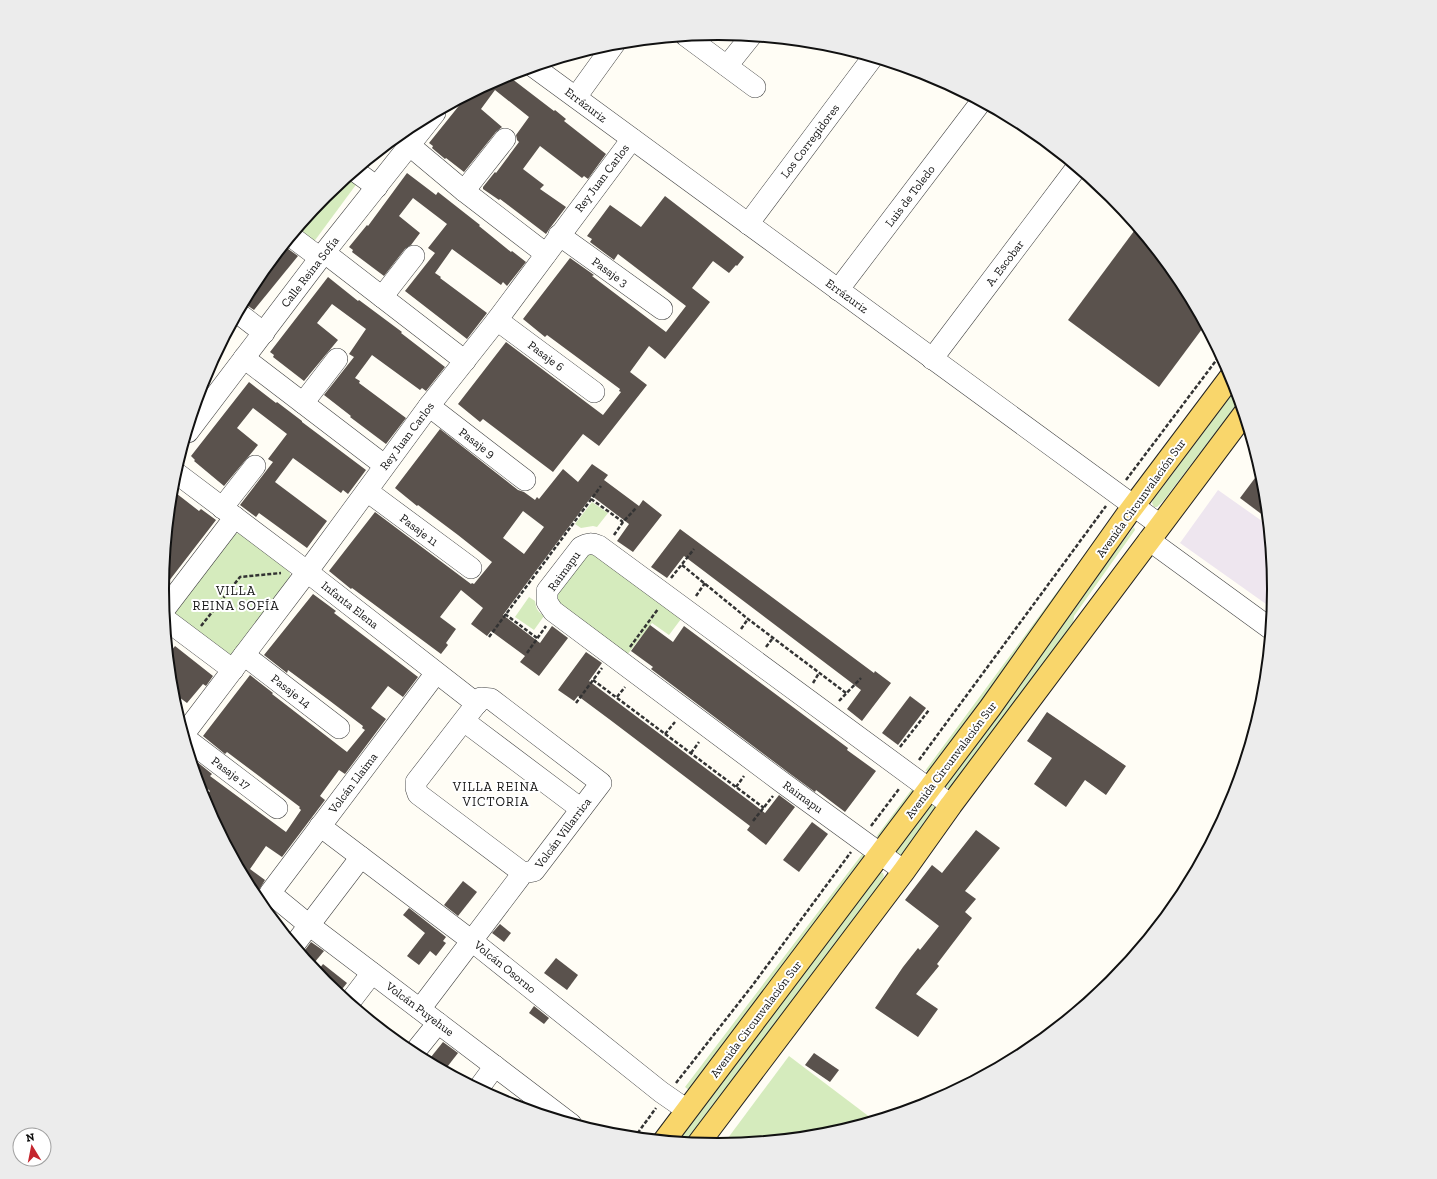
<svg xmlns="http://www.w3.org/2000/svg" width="1437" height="1179" font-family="'Zilla Slab',serif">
<rect width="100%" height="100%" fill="#fffdf5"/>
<path fill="#eee6ef" d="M 1218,490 L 1269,526 L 1275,590 L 1273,609 L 1180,543 Z"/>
<g fill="#d5ebbd">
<path d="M 350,175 L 358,182 L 313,243 L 297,230 L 325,196 Z"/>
<path d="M 1236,389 L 1240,400 L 1164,500 L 1157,507 L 1154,507 L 1152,503 L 1153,500 Z"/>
<path d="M 592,502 L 608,513 L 597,527 L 593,526 L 581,528 L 575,524 Z"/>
<path d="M 1118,517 L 931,770 L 925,771 L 1096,539 L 1104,529 Z"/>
<path d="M 1134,527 L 1135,530 L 1074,616 L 1073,625 L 953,788 L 946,788 L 944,784 L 1090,584 Z"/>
<path d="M 241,533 L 288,567 L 291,577 L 231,655 L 222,655 L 174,620 L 171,610 L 230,534 Z"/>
<path d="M 587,550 L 684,615 L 669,635 L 652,623 L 627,655 L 561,606 L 555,599 L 556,591 Z"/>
<path d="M 529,597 L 535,601 C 536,609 538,612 544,616 L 534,630 L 515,617 Z"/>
<path d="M 912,789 L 914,792 L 882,836 L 876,837 Z"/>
<path d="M 930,800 L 938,806 L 900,857 L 893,849 Z"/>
<path d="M 863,853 L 865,859 L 690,1091 L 685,1087 Z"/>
<path d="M 878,872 L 883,873 L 884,876 L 882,881 L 690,1143 L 675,1142 Z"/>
<path d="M 789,1056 L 875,1121 L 827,1135 L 722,1146 Z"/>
</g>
<g fill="#5a524d" fill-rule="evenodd">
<path d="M 507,75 L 554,111 L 555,110 L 566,119 L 564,121 L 606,154 L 588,179 L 584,176 L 582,178 L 540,146 L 523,169 L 544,185 L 540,189 L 566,207 L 550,228 L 546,234 L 500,199 L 499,200 L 483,189 L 483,187 L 495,172 L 496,173 L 519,142 L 517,140 L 516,135 L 529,117 L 495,90 L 481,109 L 502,127 L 496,132 L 464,172 L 446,158 L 445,159 L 432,148 L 433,146 L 429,143 L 466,97 Z"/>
<path d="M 407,173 L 436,195 L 438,192 L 480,225 L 479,226 L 511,252 L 512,251 L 526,262 L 507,286 L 503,282 L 501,285 L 452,249 L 435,273 L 441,277 L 440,278 L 487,313 L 467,339 L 405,291 L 435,253 L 428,248 L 447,224 L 413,198 L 399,216 L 420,233 L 411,245 L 405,249 L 384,276 L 352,252 L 353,250 L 349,247 L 367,225 L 368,226 Z"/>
<path d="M 665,196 L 744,257 L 737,266 L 736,265 L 729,273 L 713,261 L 709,266 L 692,288 L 710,302 L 665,359 L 649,346 L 630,372 L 647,385 L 599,446 L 583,434 L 553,472 L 483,419 L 480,422 L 458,404 L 506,342 L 603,415 L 621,392 L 619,391 L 620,389 L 547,335 L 545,337 L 523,319 L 570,258 L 594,275 L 592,276 L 666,332 L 686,306 L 618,254 L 614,260 L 590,242 L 592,239 L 587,236 L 610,205 L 641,227 Z"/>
<path d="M 1137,227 L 1181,281 L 1205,325 L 1159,387 L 1068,320 Z"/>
<path d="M 284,246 L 298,256 L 254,310 L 244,303 L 256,280 Z"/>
<path d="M 328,277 L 358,301 L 359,300 L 402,332 L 401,333 L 445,367 L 426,391 L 422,388 L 420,390 L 372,355 L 355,378 L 360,381 L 359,383 L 406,418 L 386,444 L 350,417 L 351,416 L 324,395 L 354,357 L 349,354 L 366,329 L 332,304 L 317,323 L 338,340 L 304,381 L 273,357 L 274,355 L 270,352 Z"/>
<path d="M 249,382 L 276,403 L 277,402 L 302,421 L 302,422 L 366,470 L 348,494 L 343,490 L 341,493 L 293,458 L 275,482 L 327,521 L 307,548 L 259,513 L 256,517 L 240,505 L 273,462 L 268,459 L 287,434 L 253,408 L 237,428 L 258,445 L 224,486 L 194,461 L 195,460 L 191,456 Z"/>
<path d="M 440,429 L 518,490 L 524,492 L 535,500 L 537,497 L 539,499 L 563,469 L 578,482 L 592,464 L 608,475 L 604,480 L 639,506 L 643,500 L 662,515 L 633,552 L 617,541 L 629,524 L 592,496 L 503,615 L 540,643 L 552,626 L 568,638 L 539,676 L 520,662 L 525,656 L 491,631 L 487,636 L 471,624 L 483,608 L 461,590 L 440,617 L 456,629 L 446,643 L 448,645 L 441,654 L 352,588 L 351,589 L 329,571 L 375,512 L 471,584 L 472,583 L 474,584 L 492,562 L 458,535 L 418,505 L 417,506 L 395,488 ZM 523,511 L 544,527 L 524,554 L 503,538 Z"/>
<path d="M 1255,478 L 1265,485 L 1268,519 L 1240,498 Z"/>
<path d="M 172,490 L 199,511 L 201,509 L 216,520 L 162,590 Z"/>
<path d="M 680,529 L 874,673 L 875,671 L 891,683 L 862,721 L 847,709 L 861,690 L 684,556 L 667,578 L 651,567 Z"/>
<path d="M 313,594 L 336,611 L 334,613 L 418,677 L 403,697 L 388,686 L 371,708 L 386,719 L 345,774 L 339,770 L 320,796 L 325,800 L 282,857 L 266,846 L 250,869 L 265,880 L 255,897 L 204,802 L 203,799 L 210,791 L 203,785 L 200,788 L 191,757 L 212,774 L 210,776 L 286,832 L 301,810 L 299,808 L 300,807 L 227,752 L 225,754 L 203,736 L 250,675 L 273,693 L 272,694 L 347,752 L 365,730 L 362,728 L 363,726 L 330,701 L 288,670 L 287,673 L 264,655 Z"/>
<path d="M 650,625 L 673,642 L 684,626 L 848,748 L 847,750 L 876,771 L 845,812 L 816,790 L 815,792 L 789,773 L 651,669 L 653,667 L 631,651 Z"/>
<path d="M 175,646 L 213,676 L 206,686 L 203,684 L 187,703 L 172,692 L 168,655 Z"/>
<path d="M 586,652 L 602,663 L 589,681 L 752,803 L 765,813 L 779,795 L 795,807 L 766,845 L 747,830 L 750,826 L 609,719 L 578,696 L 574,701 L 558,690 Z"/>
<path d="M 910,696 L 926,708 L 898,745 L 882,733 Z"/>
<path d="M 1047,712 L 1126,766 L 1106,795 L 1085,780 L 1066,807 L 1034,784 L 1052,758 L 1027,741 Z"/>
<path d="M 812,822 L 828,834 L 799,872 L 783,860 Z"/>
<path d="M 976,830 L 1000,848 L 965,891 L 976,899 L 965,912 L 972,918 L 937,964 L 939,966 L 916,994 L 938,1009 L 918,1037 L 875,1008 L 903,967 L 918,948 L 920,950 L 939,926 L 905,900 L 932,865 L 942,873 Z"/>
<path d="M 463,881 L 477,892 L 458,916 L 444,905 Z"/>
<path d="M 409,908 L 446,937 L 443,941 L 446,943 L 436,956 L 430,951 L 419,965 L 407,956 L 425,933 L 403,915 Z"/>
<path d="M 500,924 L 511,933 L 504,942 L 492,933 Z"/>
<path d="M 311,942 L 324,951 L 314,963 L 302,954 Z"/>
<path d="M 556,958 L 578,975 L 567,990 L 544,973 Z"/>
<path d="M 323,964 L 347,983 L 338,994 L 325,983 L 316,973 Z"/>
<path d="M 534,1006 L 549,1018 L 544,1024 L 529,1013 Z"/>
<path d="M 443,1042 L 458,1053 L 444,1071 L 427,1062 Z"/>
<path d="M 814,1053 L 839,1070 L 830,1082 L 805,1065 Z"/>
</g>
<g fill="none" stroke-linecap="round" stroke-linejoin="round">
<g stroke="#444" stroke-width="22">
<g id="minor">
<path d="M 686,36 L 755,87"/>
<path d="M 727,66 L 751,36"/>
<path d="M 534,67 L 1160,525"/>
<path d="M 576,97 L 615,43"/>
<path d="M 409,145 L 464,191 L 546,254"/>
<path d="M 355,171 L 377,187"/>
<path d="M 464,191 L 505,139"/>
<path d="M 748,224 L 873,57"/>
<path d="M 559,235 L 662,309"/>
<path d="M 292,237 L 320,258"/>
<path d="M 325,253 L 465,361"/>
<path d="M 838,290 L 981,102"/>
<path d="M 382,297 L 414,256"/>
<path d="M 238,313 L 264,333"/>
<path d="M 497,320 L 594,392"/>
<path d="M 244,358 L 384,465"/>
<path d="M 932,359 L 1077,167"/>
<path d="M 303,403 L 337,359"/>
<path d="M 429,406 L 525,480"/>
<path d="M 188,432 L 320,258 L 435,113"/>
<path d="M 175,472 L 301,567 L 477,704"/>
<path d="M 367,491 L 471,568"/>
<path d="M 222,508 L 255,466"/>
<path d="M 1149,540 L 1271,629"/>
<path d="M 164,610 L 235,517"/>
<path d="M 165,619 L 233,670"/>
<path d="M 244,655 L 339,728"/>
<path d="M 436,673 L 270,893 L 309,925 L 571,1124"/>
<path d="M 464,721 L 581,809"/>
<path d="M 184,734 L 307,572 L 429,406 L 497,320 L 632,139"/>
<path d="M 185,738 L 277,808"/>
<path d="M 320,826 L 472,941 L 661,1092 L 687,1110"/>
<path d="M 904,871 L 783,783 L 553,611 L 547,602 L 547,591 L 581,547 C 588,543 592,543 599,546 L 951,805"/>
<path d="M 294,945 L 361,857"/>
<path d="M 349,1003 L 372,973"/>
<path d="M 420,1009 L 523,873 L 534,871 L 601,783 L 491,699 L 481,698 L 416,782 L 416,788 L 418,794 L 523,873"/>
<path d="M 413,1054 L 438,1023"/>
<path d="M 478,1089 L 495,1066"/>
</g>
</g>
<g stroke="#222" stroke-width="24">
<g id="major">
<path d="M 664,1141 L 990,708 L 1129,512 L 1232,375"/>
<path d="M 698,1144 L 904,871 L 951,805 L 1244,414"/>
</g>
</g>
<g stroke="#333" stroke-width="2.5" stroke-dasharray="4 2" stroke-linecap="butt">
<path d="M 1126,480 L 1221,354"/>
<path d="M 591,499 L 623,522"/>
<path d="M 614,535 L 623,522 L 636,508"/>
<path d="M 682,565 L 748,619 L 846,693"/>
<path d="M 671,578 L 694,549"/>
<path d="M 696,596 L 705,583"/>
<path d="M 505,614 L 537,638"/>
<path d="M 201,626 L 240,577 L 281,573"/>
<path d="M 741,629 L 748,619"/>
<path d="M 489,637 L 601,486"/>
<path d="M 630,647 L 658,609"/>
<path d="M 766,647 L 773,638"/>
<path d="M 527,653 L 546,626"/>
<path d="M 593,680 L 764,808"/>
<path d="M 813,683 L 819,673"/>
<path d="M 617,697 L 625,687"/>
<path d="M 839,701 L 861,678"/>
<path d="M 576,703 L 602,668"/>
<path d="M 665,734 L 675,722"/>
<path d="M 900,747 L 929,710"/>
<path d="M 691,753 L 699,742"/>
<path d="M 919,760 L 1106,506"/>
<path d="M 736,787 L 744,776"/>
<path d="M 753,821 L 773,796"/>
<path d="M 871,826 L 899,789"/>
<path d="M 676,1083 L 752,986 L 851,852"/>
<path d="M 634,1138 L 656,1108"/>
</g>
<use href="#minor" stroke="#fff" stroke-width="21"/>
<use href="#major" stroke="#f9d66b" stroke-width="22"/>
</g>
<g text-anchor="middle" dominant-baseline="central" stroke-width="4" stroke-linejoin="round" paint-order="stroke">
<g font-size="12" fill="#111" stroke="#fff">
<text transform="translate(586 105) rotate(37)">Errázuriz</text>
<text transform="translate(810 141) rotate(-53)">Los Corregidores</text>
<text transform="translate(602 178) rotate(-53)">Rey Juan Carlos</text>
<text transform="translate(910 196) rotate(-53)">Luis de Toledo</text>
<text transform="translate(1005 263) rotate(-53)">A. Escobar</text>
<text transform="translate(310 272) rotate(-52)">Calle Reina Sofía</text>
<text transform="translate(610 272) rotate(36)">Pasaje 3</text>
<text transform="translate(847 296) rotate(36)">Errázuriz</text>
<text transform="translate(546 356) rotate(37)">Pasaje 6</text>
<text transform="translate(407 436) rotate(-53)">Rey Juan Carlos</text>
<text transform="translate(477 443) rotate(37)">Pasaje 9</text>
<text transform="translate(1141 498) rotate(-54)">Avenida Circunvalación Sur</text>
<text transform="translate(419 530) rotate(37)">Pasaje 11</text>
<text transform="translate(564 571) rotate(-54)">Raimapu</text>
<text transform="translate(350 605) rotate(38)">Infanta Elena</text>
<text transform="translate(291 691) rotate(38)">Pasaje 14</text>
<text transform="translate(951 760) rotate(-53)">Avenida Circunvalación Sur</text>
<text transform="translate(231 773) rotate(37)">Pasaje 17</text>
<text transform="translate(353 783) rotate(-53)">Volcán Llaima</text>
<text transform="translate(803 797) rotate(36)">Raimapu</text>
<text transform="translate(563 833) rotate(-53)">Volcán Villarrica</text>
<text transform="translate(505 967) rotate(39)">Volcán Osorno</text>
<text transform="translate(420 1009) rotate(37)">Volcán Puyehue</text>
<text transform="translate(756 1019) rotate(-53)">Avenida Circunvalación Sur</text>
</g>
<g font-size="13" letter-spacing="1" fill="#111" stroke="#fff">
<text x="236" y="590">VILLA<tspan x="236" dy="15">REINA SOFÍA</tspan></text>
<text x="496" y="786">VILLA REINA<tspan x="496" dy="15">VICTORIA</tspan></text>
</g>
</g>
<path d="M0 0H1437V1179H0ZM169 589a549 549 0 1 1 1098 0a549 549 0 1 1-1098 0Z" fill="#ececec" fill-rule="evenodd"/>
<path fill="none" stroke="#111" stroke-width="2" d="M169 589a549 549 0 1 1 1098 0a549 549 0 1 1-1098 0Z"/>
<g transform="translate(32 1147) rotate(350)"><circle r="19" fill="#ffffff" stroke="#a0a0a0"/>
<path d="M0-3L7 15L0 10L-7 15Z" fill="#c4262e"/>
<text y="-6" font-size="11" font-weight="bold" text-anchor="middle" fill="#111111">N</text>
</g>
</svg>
